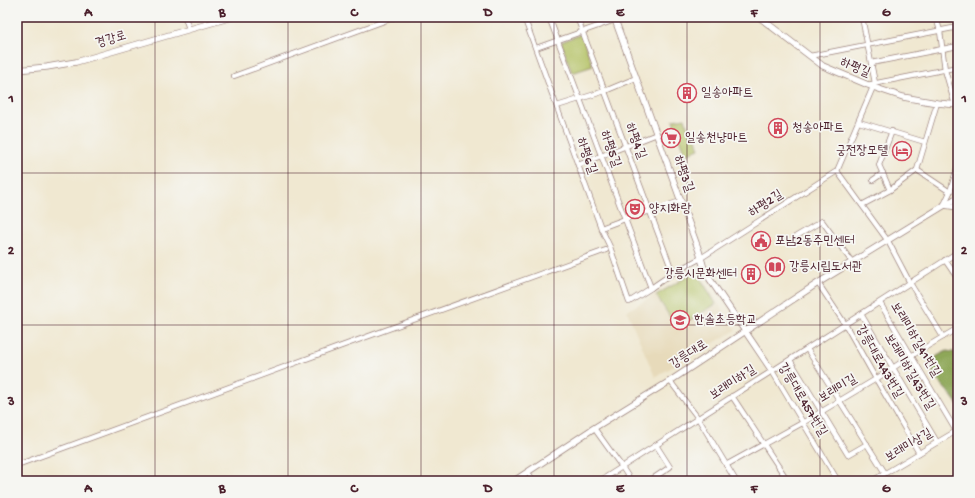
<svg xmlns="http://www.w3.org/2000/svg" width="975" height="498" font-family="'Gochi Hand','Poor Story',sans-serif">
<rect width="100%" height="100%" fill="#f6f6f2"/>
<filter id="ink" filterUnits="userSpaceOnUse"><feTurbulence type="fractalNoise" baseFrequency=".025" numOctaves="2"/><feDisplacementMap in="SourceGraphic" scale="8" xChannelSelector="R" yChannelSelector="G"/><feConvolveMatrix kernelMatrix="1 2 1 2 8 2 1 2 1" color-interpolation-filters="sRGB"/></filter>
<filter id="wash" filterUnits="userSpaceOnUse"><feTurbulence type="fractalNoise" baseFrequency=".012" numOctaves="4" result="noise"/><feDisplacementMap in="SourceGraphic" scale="16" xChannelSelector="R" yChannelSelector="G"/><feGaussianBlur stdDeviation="0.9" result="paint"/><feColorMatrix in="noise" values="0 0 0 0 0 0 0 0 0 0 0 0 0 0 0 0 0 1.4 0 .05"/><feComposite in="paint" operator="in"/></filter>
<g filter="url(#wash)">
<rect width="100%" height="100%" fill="#f0e8d1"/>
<path fill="#e7daba" d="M 696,270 L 736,330 L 655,377 L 627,311 Z"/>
<g fill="#b3c163" stroke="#7e7047">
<path d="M 581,34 L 593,66 L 572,73 L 561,42 Z"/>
<path d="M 685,118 L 689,132 L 694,132 L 699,149 L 686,154 L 673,120 Z"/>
<path d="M 692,274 L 699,276 L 716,304 L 677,328 L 656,295 Z"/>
</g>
<path fill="#8ea759" stroke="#6c6342" d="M 947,351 L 958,353 L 958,405 L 950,394 L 938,381 L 933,374 L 933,362 L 937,356 Z"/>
</g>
<g filter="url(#ink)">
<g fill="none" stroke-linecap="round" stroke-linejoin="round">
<g stroke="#9d847e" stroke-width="6">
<g id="minor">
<path d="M 185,17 L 189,29"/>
<path d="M 524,17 L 601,228 L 610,247 L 629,302 L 651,288 L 673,273 L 701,258 L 837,171 L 873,87"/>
<path d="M 549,17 L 651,288"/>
<path d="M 577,17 L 673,273"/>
<path d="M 862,17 L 875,83"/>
<path d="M 936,17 L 940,31 L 945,70 L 955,105"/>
<path d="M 764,20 L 780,17"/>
<path d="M 536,48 L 615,20"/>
<path d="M 810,56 L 958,27"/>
<path d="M 871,63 L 958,46"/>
<path d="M 234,76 L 395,17"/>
<path d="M 867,85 L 958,67"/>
<path d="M 557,106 L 605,91 L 636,78"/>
<path d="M 859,122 L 925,142"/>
<path d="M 578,165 L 657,134"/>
<path d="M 917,170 L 950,192"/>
<path d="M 837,171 L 888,241 L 910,283 L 943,337"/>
<path d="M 873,180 L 883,173"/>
<path d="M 890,190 L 879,165 L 892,131"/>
<path d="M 862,205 L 890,190 L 917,170 L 937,103"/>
<path d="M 944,205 L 950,192 L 958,165"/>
<path d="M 601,228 L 625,219 L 681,201"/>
<path d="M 795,237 L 822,221 L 852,262"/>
<path d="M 945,260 L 958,279"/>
<path d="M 818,283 L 845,324 L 876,379 L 919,453"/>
<path d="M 880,303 L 956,431"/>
<path d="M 861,314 L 937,442"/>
<path d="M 807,349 L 885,473"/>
<path d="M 790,360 L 848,455 L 867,444"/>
<path d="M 772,371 L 838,481"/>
<path d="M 670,381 L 698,418 L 736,481"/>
<path d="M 732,396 L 788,481"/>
<path d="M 594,428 L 622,467 L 631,481"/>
<path d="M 17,465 L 336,348 L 606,250"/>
<path d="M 726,465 L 804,422 L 876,379 L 911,356 L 958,328"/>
<path d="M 528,472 L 533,481"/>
<path d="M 600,481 L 958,252"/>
<path d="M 649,481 L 670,467 L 656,445"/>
<path d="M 872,481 L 958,430"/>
</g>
</g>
<g stroke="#9d847e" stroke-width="7">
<g id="tertiary">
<path d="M 614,17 L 699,251 L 705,272 L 745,331 L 772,371"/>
<path d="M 759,17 L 823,66 L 873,87 L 903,97 L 937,103 L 958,105"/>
<path d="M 615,20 L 622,17"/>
<path d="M 17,70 L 47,67 L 76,62 L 232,17"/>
<path d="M 944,205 L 958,207"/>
<path d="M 514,481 L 594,428 L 670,381 L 818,283 L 958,197"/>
</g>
</g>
<use href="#minor" stroke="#fff" stroke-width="4.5"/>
<use href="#tertiary" stroke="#fff" stroke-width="5.5"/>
</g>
</g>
<path fill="none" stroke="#4a1f2b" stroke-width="1" stroke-opacity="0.55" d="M 155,17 L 155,481M 288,17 L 288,481M 421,17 L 421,481M 554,17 L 554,481M 687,17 L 687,481M 820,17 L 820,481M 17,173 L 958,173M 17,325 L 958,325"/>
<defs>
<g id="building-ring" transform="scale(1)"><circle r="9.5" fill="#f6f6f2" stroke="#d1495b" stroke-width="1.5"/><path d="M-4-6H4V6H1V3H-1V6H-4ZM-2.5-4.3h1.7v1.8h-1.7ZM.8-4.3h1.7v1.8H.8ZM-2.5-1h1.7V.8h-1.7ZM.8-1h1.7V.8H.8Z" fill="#d1495b"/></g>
<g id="supermarket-ring" transform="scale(1)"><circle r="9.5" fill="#f6f6f2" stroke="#d1495b" stroke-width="1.5"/><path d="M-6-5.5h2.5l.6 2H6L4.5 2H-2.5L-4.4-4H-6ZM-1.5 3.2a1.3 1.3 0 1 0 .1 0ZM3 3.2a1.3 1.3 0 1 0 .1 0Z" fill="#d1495b"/></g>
<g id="hotel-ring" transform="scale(1)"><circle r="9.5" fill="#f6f6f2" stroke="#d1495b" stroke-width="1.5"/><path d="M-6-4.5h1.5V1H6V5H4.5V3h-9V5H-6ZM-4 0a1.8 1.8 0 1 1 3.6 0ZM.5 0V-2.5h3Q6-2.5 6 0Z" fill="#d1495b"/></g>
<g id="theatre-ring" transform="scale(1)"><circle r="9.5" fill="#f6f6f2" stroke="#d1495b" stroke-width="1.5"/><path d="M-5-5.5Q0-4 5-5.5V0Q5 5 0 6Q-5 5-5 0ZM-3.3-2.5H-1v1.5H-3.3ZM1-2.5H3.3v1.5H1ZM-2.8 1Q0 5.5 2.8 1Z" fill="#d1495b"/></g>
<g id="civic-ring" transform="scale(1)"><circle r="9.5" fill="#f6f6f2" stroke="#d1495b" stroke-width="1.5"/><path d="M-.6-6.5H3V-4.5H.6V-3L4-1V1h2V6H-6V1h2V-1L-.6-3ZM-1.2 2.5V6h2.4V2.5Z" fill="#d1495b"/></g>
<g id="library-ring" transform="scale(1)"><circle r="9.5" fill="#f6f6f2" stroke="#d1495b" stroke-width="1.5"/><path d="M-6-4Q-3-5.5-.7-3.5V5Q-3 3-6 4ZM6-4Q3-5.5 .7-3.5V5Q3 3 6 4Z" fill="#d1495b"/></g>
<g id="school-ring" transform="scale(1)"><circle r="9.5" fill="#f6f6f2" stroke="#d1495b" stroke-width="1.5"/><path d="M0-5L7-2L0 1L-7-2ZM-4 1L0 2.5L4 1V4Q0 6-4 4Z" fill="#d1495b"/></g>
</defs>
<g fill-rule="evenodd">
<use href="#building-ring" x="687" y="93"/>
<use href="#building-ring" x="778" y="128"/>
<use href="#supermarket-ring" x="671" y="138"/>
<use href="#hotel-ring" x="902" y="151"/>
<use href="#theatre-ring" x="635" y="209"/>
<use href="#civic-ring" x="761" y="241"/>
<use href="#library-ring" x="775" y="267"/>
<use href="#building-ring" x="751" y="274"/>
<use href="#school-ring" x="680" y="320"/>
</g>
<g text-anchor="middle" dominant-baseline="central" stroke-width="3.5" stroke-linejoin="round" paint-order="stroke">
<g font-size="13" fill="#4a1f2b" stroke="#f6f6f2">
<text transform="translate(111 40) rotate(-16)">경강로</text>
<text transform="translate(855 68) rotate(23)">하평길</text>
<text transform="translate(635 141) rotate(69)">하평4길</text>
<text transform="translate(610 149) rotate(70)">하평5길</text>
<text transform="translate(586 156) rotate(70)">하평6길</text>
<text transform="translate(683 174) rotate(70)">하평3길</text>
<text transform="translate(766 204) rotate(-33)">하평2길</text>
<text transform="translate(915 340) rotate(59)">보래미하길41번길</text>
<text transform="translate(689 355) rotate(-33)">강릉대로</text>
<text transform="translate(879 362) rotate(60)">강릉대로443번길</text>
<text transform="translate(909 372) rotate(59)">보래미하길43번길</text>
<text transform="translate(733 383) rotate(-33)">보래미하길</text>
<text transform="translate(838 389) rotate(-31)">보래미길</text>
<text transform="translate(802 400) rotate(59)">강릉대로457번길</text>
<text transform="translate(909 446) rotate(-31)">보래미상길</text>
</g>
<g font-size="13" fill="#4a1f2b" stroke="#f6f6f2" text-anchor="start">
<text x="701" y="93">일송아파트</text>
<text x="792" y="128">청송아파트</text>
<text x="685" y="138">일송천냥마트</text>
<text x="888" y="151" text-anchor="end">궁전장모텔</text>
<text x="649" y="209">양지화랑</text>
<text x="775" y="241">포남2동주민센터</text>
<text x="789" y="267">강릉시립도서관</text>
<text x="737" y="274" text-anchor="end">강릉시문화센터</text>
<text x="694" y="320">한솔초등학교</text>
</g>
</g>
<rect width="975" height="498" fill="none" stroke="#f6f6f2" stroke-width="44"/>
<rect x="22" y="22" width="931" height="454" fill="none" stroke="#4a1f2b" stroke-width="1.5"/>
<g font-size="13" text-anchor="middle" font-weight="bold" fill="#4a1f2b">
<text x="88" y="16">A</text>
<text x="222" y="16">B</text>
<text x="354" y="16">C</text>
<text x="488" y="16">D</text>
<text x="620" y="16">E</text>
<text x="754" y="16">F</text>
<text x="886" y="16">G</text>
<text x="11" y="102">1</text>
<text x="964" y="102">1</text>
<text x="11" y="254">2</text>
<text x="964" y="254">2</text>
<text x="11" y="405">3</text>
<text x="964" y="405">3</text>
<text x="88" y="492">A</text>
<text x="222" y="492">B</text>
<text x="354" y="492">C</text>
<text x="488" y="492">D</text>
<text x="620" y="492">E</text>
<text x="754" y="492">F</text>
<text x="886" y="492">G</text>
</g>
</svg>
